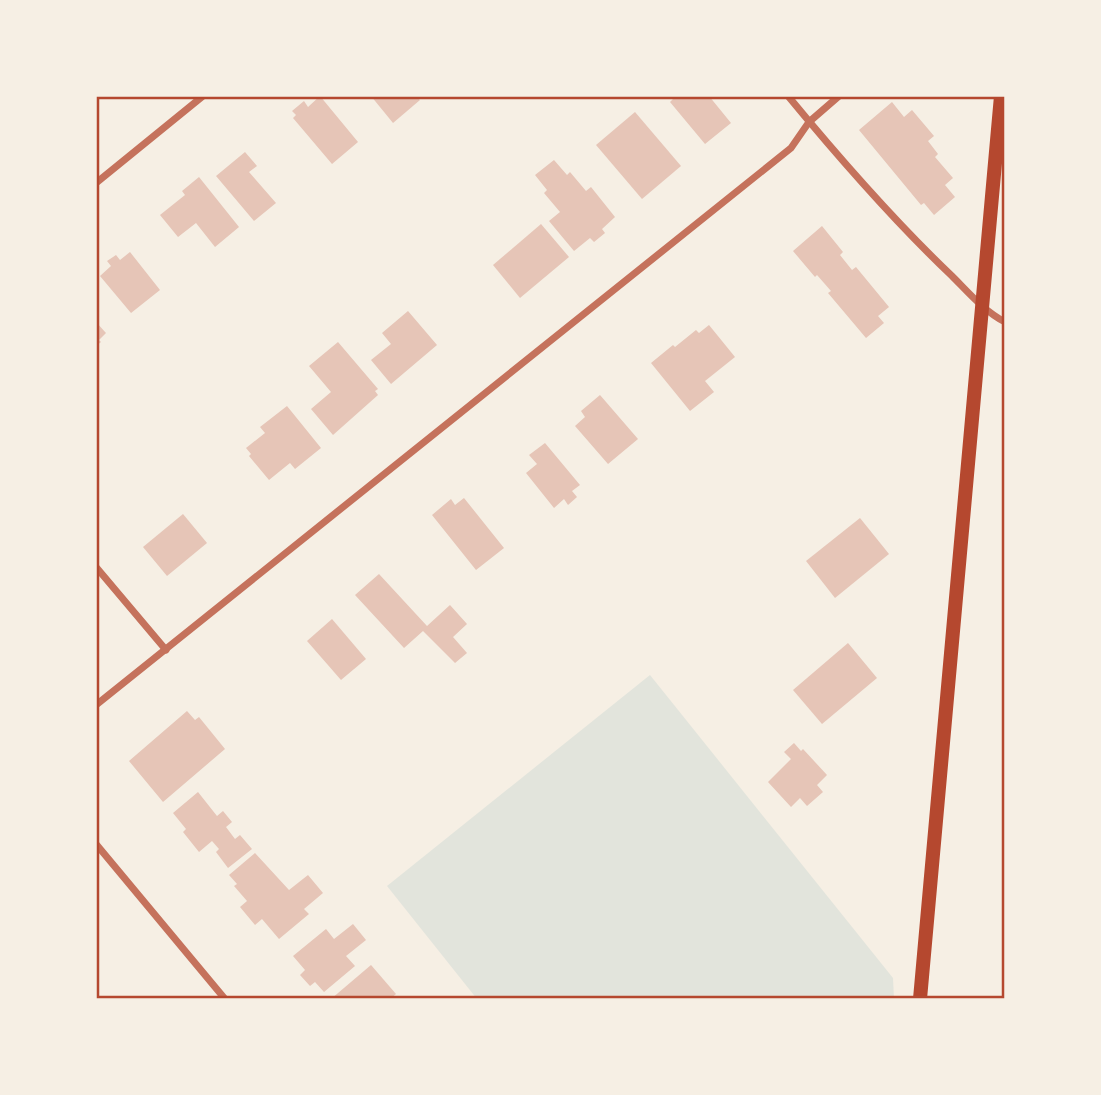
<svg xmlns="http://www.w3.org/2000/svg" width="1101" height="1095" font-family="Merriweather,serif">
<rect width="100%" height="100%" fill="#f6efe4"/>
<path fill="#e2e4dc" d="M 650,675 L 893,978 L 894,999 L 477,999 L 387,886 Z"/>
<g fill="#e6c5b7">
<path d="M 320,96 L 358,142 L 332,164 L 293,118 L 296,115 L 292,111 L 304,101 L 308,107 Z"/>
<path d="M 371,96 L 416,96 L 420,100 L 393,123 Z"/>
<path d="M 671,96 L 709,96 L 731,123 L 705,144 L 670,102 L 673,99 Z"/>
<path d="M 892,102 L 904,117 L 912,110 L 934,136 L 928,141 L 938,154 L 935,157 L 953,178 L 945,185 L 955,197 L 934,215 L 924,203 L 921,205 L 859,130 Z"/>
<path d="M 635,112 L 681,166 L 642,199 L 596,145 Z"/>
<path d="M 245,152 L 257,166 L 249,172 L 276,203 L 254,221 L 216,176 Z"/>
<path d="M 554,160 L 567,175 L 570,172 L 586,191 L 591,187 L 615,217 L 602,229 L 605,233 L 594,242 L 590,238 L 574,251 L 549,221 L 560,212 L 544,193 L 547,190 L 535,175 Z"/>
<path d="M 199,177 L 239,227 L 215,247 L 196,223 L 178,237 L 160,215 L 185,195 L 182,191 Z"/>
<path d="M 541,224 L 569,257 L 520,298 L 493,265 Z"/>
<path d="M 822,226 L 843,252 L 840,255 L 852,270 L 856,267 L 889,307 L 878,316 L 884,323 L 866,338 L 828,293 L 831,291 L 817,275 L 815,277 L 793,251 Z"/>
<path d="M 130,252 L 160,290 L 131,313 L 100,276 L 111,266 L 107,261 L 116,255 L 120,260 Z"/>
<path d="M 408,311 L 437,345 L 391,384 L 371,360 L 391,344 L 382,333 Z"/>
<path d="M 96,322 L 106,333 L 99,340 L 101,342 L 96,346 Z"/>
<path d="M 709,325 L 735,357 L 705,381 L 714,392 L 690,411 L 651,363 L 673,345 L 675,347 L 696,330 L 699,333 Z"/>
<path d="M 338,342 L 378,389 L 375,391 L 378,395 L 333,435 L 311,409 L 331,392 L 309,366 Z"/>
<path d="M 600,395 L 638,439 L 608,464 L 575,426 L 585,417 L 581,411 Z"/>
<path d="M 287,406 L 321,448 L 295,469 L 290,463 L 269,480 L 249,456 L 251,454 L 246,448 L 265,433 L 260,427 Z"/>
<path d="M 545,443 L 580,485 L 572,491 L 577,497 L 568,505 L 564,499 L 554,508 L 526,473 L 537,464 L 529,455 Z"/>
<path d="M 464,498 L 504,548 L 476,570 L 432,515 L 451,499 L 455,505 Z"/>
<path d="M 183,514 L 207,543 L 167,576 L 143,547 Z"/>
<path d="M 860,518 L 889,554 L 835,598 L 806,561 Z"/>
<path d="M 379,574 L 427,626 L 450,605 L 467,624 L 453,637 L 467,653 L 455,663 L 423,631 L 404,648 L 355,595 Z"/>
<path d="M 332,619 L 366,659 L 341,680 L 307,641 Z"/>
<path d="M 848,643 L 877,678 L 822,724 L 793,690 Z"/>
<path d="M 187,711 L 195,720 L 199,717 L 225,749 L 163,802 L 129,761 Z"/>
<path d="M 794,743 L 801,751 L 803,749 L 827,775 L 817,785 L 823,792 L 807,806 L 800,798 L 791,807 L 768,782 L 791,759 L 784,752 Z"/>
<path d="M 198,792 L 217,816 L 223,811 L 232,822 L 226,827 L 235,839 L 240,835 L 252,849 L 228,868 L 216,852 L 219,849 L 212,841 L 199,852 L 183,832 L 186,829 L 173,813 Z"/>
<path d="M 255,853 L 289,890 L 308,875 L 323,893 L 304,909 L 309,914 L 279,939 L 262,919 L 255,925 L 240,907 L 247,901 L 234,886 L 237,884 L 229,875 Z"/>
<path d="M 353,924 L 366,940 L 346,956 L 355,966 L 324,992 L 315,982 L 310,986 L 300,975 L 305,970 L 293,956 L 326,929 L 334,939 Z"/>
<path d="M 371,965 L 396,994 L 390,999 L 331,999 Z"/>
</g>
<g fill="none" stroke-linecap="round" stroke-linejoin="round">
<g stroke="#c5725c" stroke-width="7">
<path d="M 788,96 C 840,159 893,220 952,276 C 968,292 984,311 1005,322"/>
<path d="M 96,183 L 203,96"/>
<path d="M 96,567 L 166,650"/>
<path d="M 96,705 L 791,148 L 809,122 L 839,96"/>
<path d="M 96,844 L 225,999"/>
</g>
<path stroke="#b5482f" stroke-width="14" d="M 920,999 L 1001,96"/>
</g>
<rect width="1101" height="1095" fill="none" stroke="#f6efe4" stroke-width="196"/>
<rect x="98" y="98" width="905" height="899" fill="none" stroke="#b5482f" stroke-width="2.5"/>
</svg>
